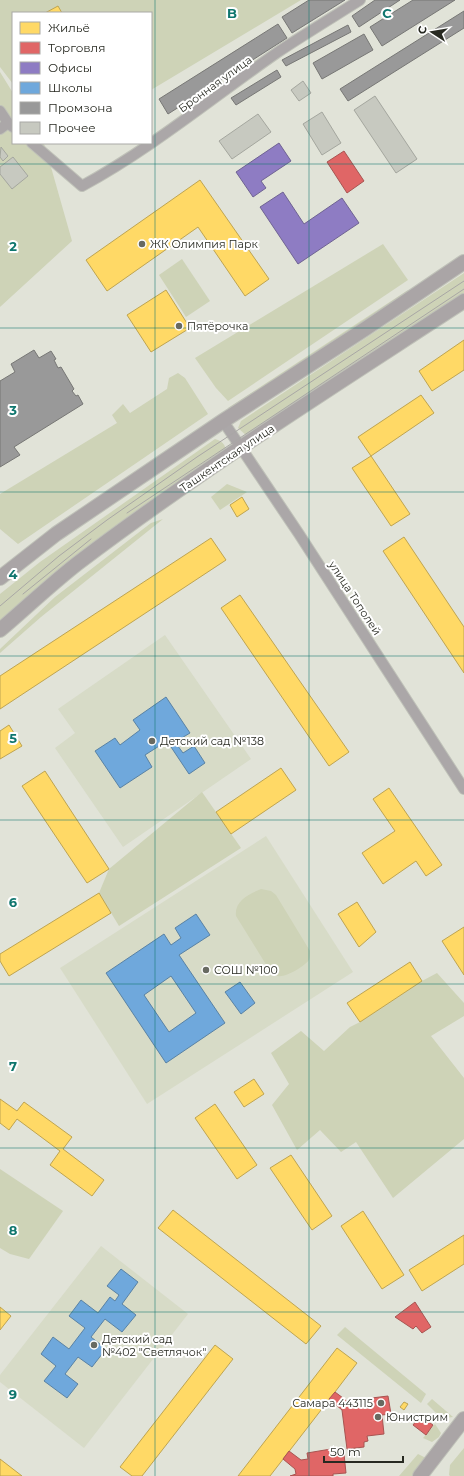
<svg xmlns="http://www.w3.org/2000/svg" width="464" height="1476" font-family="Montserrat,sans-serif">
<rect width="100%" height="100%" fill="#e1e3d8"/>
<g fill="#d7dbc7">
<path d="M 165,635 L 251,759 L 123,847 L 55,748 L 75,733 L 58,709 Z"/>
<path d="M 266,836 L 353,972 L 147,1104 L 60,968 Z"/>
<path d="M 101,1246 L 188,1314 L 84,1448 L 0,1382 L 0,1375 Z"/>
</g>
<g fill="#ced3b7">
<path d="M 0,0 L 301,0 L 151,90 L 151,13 L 13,13 L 13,84 L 0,67 Z"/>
<path d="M 0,72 L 13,93 L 13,143 L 43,143 L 45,146 L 72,241 L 0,307 Z"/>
<path d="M 383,244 L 408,280 L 228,401 L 216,388 L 195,358 Z"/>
<path d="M 182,259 L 210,301 L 186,317 L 159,275 Z"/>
<path d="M 464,273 L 464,296 L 248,437 L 238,428 L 241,421 Z"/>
<path d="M 408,290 L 405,298 L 233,411 L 228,408 Z"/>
<path d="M 178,373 L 185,378 L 208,414 L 18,544 L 0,529 L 0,494 L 117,423 L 112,415 L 123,404 L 130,413 L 167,389 L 169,378 Z"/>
<path d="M 215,439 C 227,443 226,448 225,459 L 0,626 L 0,594 L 40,562 Z"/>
<path d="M 227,484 L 247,492 L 220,510 L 211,497 Z"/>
<path d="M 163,519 L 41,617 L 0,653 L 0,649 L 55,597 L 151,523 Z"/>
<path d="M 202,792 L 241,848 L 119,926 L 99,893 L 109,869 Z"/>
<path d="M 261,889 L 271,891 L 276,895 L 310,951 C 310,954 310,957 309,960 C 305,966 285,978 278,976 C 274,976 272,973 270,971 L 236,916 C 234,901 249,894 261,889 Z"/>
<path d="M 437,973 L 464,1003 L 464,1016 L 431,1036 L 464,1078 L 464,1139 L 393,1198 L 356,1142 L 341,1152 L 320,1130 L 297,1150 L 272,1105 L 289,1084 L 271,1053 L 301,1031 L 324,1051 L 350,1027 L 360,1022 L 422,981 Z"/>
<path d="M 0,1169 L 63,1211 L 29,1259 L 10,1254 L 0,1248 Z"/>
<path d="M 345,1327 L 426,1394 L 421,1403 L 337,1335 Z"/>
<path d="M 432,1399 L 453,1417 L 446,1418 L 435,1412 L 427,1404 Z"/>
<path d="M 435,1424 L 441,1433 L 439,1437 L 432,1442 L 423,1438 Z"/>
<path d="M 464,1448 L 464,1476 L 450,1476 L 449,1475 L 450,1465 Z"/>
<path d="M 418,1454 L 426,1458 L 412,1476 L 399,1476 Z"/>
</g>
<g fill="#ffd966" stroke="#bea451">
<path d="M 58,6 L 62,13 L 45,13 Z"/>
<path d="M 200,180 L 269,279 L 245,296 L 198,227 L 107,291 L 86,260 Z"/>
<path d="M 166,290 L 190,328 L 151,352 L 127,315 Z"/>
<path d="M 464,340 L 464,370 L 432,391 L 419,371 Z"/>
<path d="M 421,395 L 434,413 L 371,456 L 358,437 Z"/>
<path d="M 371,456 L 410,514 L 391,526 L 352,468 Z"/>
<path d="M 242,497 L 249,509 L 237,517 L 230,505 Z"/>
<path d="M 404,537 L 464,627 L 464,673 L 383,551 Z"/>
<path d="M 211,538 L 226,560 L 0,709 L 0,676 Z"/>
<path d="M 240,595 L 349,752 L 329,766 L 221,608 Z"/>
<path d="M 9,725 L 22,746 L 0,759 L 0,731 Z"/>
<path d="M 281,768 L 296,790 L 231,834 L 216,812 Z"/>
<path d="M 45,771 L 109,869 L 87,883 L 22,786 Z"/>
<path d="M 389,788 L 442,865 L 426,876 L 416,861 L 383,884 L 362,853 L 395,831 L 373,799 Z"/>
<path d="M 99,893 L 111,913 L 9,976 L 0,961 L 0,954 Z"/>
<path d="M 357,902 L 376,932 L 359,947 L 338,914 Z"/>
<path d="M 464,927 L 464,975 L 442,941 Z"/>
<path d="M 410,962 L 422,981 L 360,1022 L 347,1003 Z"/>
<path d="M 254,1079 L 264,1094 L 244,1107 L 234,1092 Z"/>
<path d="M 0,1099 L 17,1111 L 24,1102 L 72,1137 L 63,1149 L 104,1180 L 92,1196 L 50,1165 L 60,1151 L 17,1119 L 9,1130 L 0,1123 Z"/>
<path d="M 215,1104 L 257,1165 L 237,1179 L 195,1118 Z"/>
<path d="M 291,1155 L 332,1216 L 312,1230 L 270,1168 Z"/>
<path d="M 173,1210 L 321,1326 L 306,1344 L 158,1228 Z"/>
<path d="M 363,1211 L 404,1275 L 382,1289 L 341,1226 Z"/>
<path d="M 464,1235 L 464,1264 L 422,1291 L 409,1270 Z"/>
<path d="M 0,1307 L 11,1316 L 0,1330 Z"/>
<path d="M 215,1345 L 233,1359 L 142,1476 L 132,1476 L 120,1467 Z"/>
<path d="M 337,1348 L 357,1363 L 335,1392 L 270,1476 L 238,1476 Z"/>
<path d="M 404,1402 L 408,1404 L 404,1410 L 400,1407 Z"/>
<path d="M 0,1459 L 22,1476 L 0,1476 Z"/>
</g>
<g fill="#e06666" stroke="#a85451">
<path d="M 344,151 L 364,181 L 347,193 L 327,162 Z"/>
<path d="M 415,1302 L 431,1327 L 422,1333 L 416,1326 L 413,1329 L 395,1317 Z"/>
<path d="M 335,1392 L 347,1401 L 388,1396 L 391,1414 L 382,1415 L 384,1434 L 367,1436 L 368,1441 L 364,1442 L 364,1447 L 347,1449 L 342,1410 L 329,1399 Z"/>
<path d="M 420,1416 L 433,1425 L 426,1435 L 413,1425 Z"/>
<path d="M 337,1448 L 337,1455 L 344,1454 L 346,1473 L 333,1474 L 333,1476 L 290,1476 L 296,1474 L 295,1469 L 283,1459 L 289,1451 L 301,1460 L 308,1459 L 307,1453 Z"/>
</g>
<g fill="#8e7cc3" stroke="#6f6392">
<path d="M 279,143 L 291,161 L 261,181 L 266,188 L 253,197 L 236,172 Z"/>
<path d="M 283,192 L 304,224 L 342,198 L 359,223 L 298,264 L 260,207 Z"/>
</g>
<g fill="#6fa8dc" stroke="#5982a4" fill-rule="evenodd">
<path d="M 166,697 L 190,733 L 175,742 L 183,753 L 194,746 L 205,763 L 189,774 L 167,741 L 145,755 L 152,767 L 120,788 L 95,751 L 115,738 L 120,745 L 140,730 L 133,720 Z"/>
<path d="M 196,914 L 210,935 L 179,955 L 225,1023 L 166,1063 L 106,973 L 164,934 L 171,945 L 181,938 L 175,928 ZM 171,976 L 196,1013 L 169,1032 L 144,995 Z"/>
<path d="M 240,982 L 255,1003 L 241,1014 L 225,992 Z"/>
<path d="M 121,1269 L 138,1282 L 122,1304 L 136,1315 L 122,1332 L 105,1319 L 91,1337 L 106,1349 L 92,1367 L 78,1357 L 65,1374 L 78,1384 L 67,1398 L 44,1381 L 56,1366 L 41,1354 L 53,1337 L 69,1349 L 85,1328 L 69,1316 L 81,1300 L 98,1313 L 110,1297 L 115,1301 L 119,1295 L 107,1286 Z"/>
</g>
<g fill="#999" stroke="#777775">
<path d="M 309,0 L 345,0 L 292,33 L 282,17 Z"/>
<path d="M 375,0 L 400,0 L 359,27 L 352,16 Z"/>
<path d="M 413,0 L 455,0 L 382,46 L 370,27 Z"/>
<path d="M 464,11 L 464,28 L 348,101 L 340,89 Z"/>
<path d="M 278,24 L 287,38 L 168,114 L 159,99 Z"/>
<path d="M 348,25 L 351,32 L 286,66 L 282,60 Z"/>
<path d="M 364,34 L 373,50 L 322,79 L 313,63 Z"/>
<path d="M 277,70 L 281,77 L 236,105 L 231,98 Z"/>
<path d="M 34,350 L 39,358 L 51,351 L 56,359 L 54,360 L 58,368 L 61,367 L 74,389 L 72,391 L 76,396 L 78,395 L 83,404 L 14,447 L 20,455 L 0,467 L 0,381 L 15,372 L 11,364 Z"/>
</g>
<g fill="#c7c9c0" stroke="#a4a69e">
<path d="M 303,81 L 311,93 L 299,101 L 291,90 Z"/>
<path d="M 375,96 L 417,159 L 396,173 L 354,110 Z"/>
<path d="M 322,112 L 341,143 L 322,155 L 303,124 Z"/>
<path d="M 258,114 L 271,132 L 232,159 L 219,141 Z"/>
<path d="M 1,147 L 8,156 L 3,161 L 0,157 Z"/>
<path d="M 13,157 L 28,176 L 12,189 L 0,174 L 0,167 Z"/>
</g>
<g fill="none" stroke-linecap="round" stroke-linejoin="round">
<g stroke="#bfc1b8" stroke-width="12">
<g id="street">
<path d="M 0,111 L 8,123 L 13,127"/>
<path d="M 0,129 L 8,123"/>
<path d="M 32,143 L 82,186 C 152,148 213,97 278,52 C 305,34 333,17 360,0"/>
<path d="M 223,421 L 299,534 L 464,789"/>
</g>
</g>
<g stroke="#bfc1b8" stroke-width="16">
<g id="secondary">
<path d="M 0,578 L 56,534 L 223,421 L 365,329 L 464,262"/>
<path d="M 0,630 C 26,608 51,584 78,563 C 202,469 334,386 464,301"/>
<path d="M 420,1476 L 464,1419"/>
</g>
</g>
<use href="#street" stroke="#aba7a8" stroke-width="10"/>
<use href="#secondary" stroke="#aaa5a6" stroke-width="14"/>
<g stroke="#a9a7a5" stroke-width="1">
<path d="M 127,513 L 464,289"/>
<path d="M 23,594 L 91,539"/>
<path d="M 0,606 L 59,556 L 107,520 L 197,457 L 464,281"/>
</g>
</g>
<path fill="none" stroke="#0f766e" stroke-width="1" stroke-opacity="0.55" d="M 155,0 L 155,1476M 309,0 L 309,1476M 0,164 L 464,164M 0,328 L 464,328M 0,492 L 464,492M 0,656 L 464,656M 0,820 L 464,820M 0,984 L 464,984M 0,1148 L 464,1148M 0,1312 L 464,1312"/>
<g fill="#686a61" stroke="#fff" stroke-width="1.5">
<circle cx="142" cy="244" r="4"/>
<circle cx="179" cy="326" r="4"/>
<circle cx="152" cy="741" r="4"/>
<circle cx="206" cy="970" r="4"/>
<circle cx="94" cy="1345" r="4"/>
<circle cx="381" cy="1403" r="4"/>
<circle cx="378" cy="1417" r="4"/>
</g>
<g text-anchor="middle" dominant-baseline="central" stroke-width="4" stroke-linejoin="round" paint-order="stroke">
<g font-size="11" fill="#272921" stroke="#fff">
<text transform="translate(215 84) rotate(-36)">Бронная улица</text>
<text transform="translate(227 458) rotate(-34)">Ташкентская улица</text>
<text transform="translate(355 598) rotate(57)">улица Тополей</text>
</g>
<g font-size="11" fill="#272921" stroke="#fff" text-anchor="start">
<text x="150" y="244">ЖК Олимпия Парк</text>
<text x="187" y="326">Пятёрочка</text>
<text x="160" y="741">Детский сад №138</text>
<text x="214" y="970">СОШ №100</text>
<text x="102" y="1339">Детский сад<tspan x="102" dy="13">№402 "Светлячок"</tspan></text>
<text x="373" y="1403" text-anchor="end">Самара 443115</text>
<text x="386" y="1417">Юнистрим</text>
</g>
</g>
<g font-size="13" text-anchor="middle" font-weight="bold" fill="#0f766e" stroke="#fff" stroke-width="4" stroke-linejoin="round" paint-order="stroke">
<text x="232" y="18">B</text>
<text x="387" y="18">C</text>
<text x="13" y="251">2</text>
<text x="13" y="415">3</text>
<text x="13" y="579">4</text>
<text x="13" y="743">5</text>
<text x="13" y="907">6</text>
<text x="13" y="1071">7</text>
<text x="13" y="1235">8</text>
<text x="13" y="1399">9</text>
</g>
<rect x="12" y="12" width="140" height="132" fill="#ffffff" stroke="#a9a9a6"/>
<rect x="20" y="22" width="20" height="12" fill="#ffd966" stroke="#a9a9a6"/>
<text x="48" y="32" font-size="12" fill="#272921">Жильё</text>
<rect x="20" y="42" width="20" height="12" fill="#e06666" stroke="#a9a9a6"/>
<text x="48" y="52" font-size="12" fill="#272921">Торговля</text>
<rect x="20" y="62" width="20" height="12" fill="#8e7cc3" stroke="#a9a9a6"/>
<text x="48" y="72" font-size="12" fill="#272921">Офисы</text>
<rect x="20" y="82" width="20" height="12" fill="#6fa8dc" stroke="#a9a9a6"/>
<text x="48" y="92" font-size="12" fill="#272921">Школы</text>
<rect x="20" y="102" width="20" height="12" fill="#999999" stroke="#a9a9a6"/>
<text x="48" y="112" font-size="12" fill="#272921">Промзона</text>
<rect x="20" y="122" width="20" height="12" fill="#c7c9c0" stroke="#a9a9a6"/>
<text x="48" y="132" font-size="12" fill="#272921">Прочее</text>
<g transform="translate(432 32) rotate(282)" stroke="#ffffff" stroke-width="3" paint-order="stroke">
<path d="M0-3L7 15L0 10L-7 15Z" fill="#272921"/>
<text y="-6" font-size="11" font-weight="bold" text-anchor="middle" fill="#272921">С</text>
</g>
<path d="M324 1456v6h79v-6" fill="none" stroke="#272921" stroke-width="2"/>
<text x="330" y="1456" font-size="12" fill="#272921" stroke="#ffffff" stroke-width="3" paint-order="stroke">50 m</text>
</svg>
